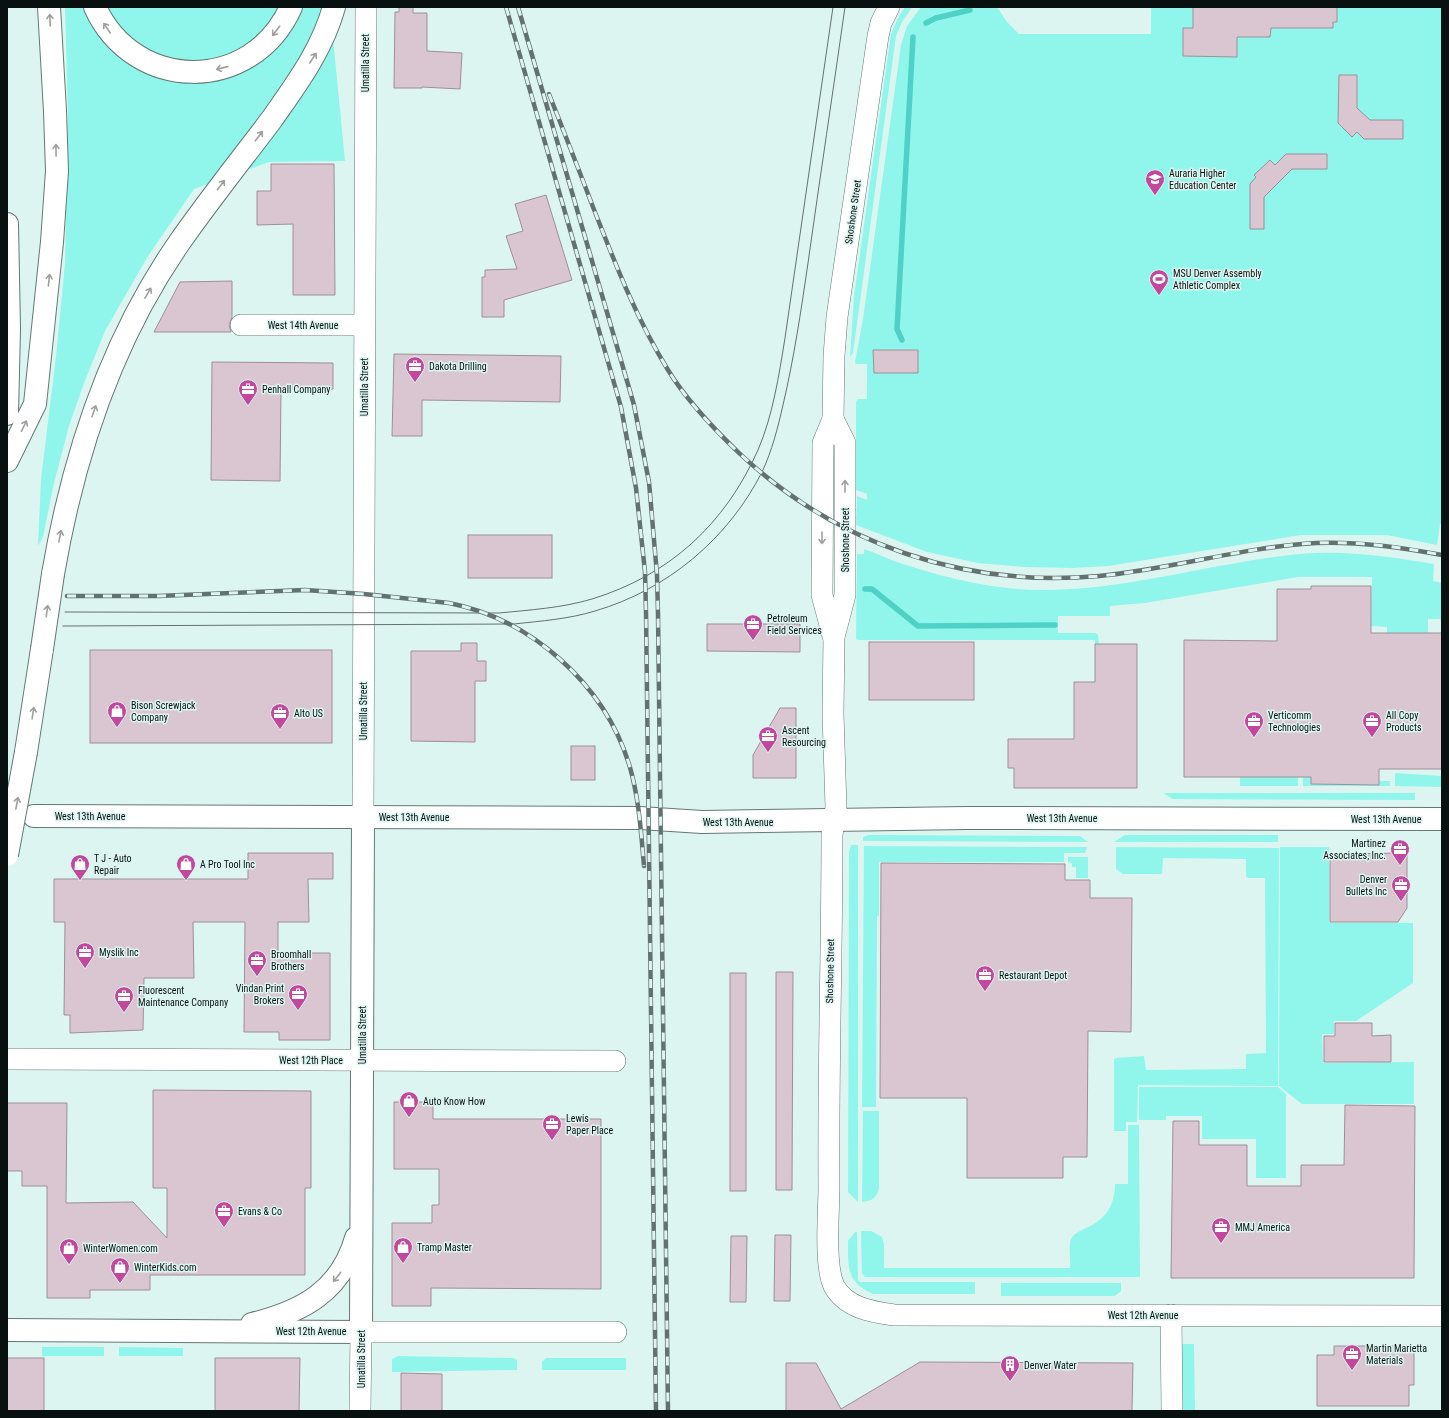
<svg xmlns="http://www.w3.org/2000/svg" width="1449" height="1418" font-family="'Roboto Condensed',sans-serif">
<rect width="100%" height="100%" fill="#ddf5f1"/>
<g fill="#90f6eb">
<path d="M 65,7 L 330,7 L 345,161 L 269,162 L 194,189 L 148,256 L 105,331 L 84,383 L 69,426 L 54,483 L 43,537 L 38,546 L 41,479 L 56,356 L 65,263 L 68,116 Z"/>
<path d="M 905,7 L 912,7 L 902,22 L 896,36 L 853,353 L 850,357 L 854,296 L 891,34 L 898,18 Z"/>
<path d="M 921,7 L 997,7 L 1007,22 L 1019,34 L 1151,34 L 1151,7 L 1442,7 L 1442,524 L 1440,524 L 1437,545 L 1387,535 L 1301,535 L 1108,566 L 1072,568 L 1025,567 L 978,563 L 927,552 L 856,525 L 857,496 L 867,500 L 867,494 L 856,490 L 856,402 L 858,399 L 867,399 L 867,364 L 856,364 L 855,362 L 863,319 L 901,45 L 907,26 Z"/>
<path d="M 864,549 C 876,553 888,559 900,563 C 946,578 994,590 1042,590 C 1127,590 1207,564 1290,555 C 1339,549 1386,556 1434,564 L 1433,581 L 1442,583 L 1442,625 L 1440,619 L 1428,619 L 1428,633 L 1387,633 L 1387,627 L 1371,626 L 1372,577 L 1298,577 L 1145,603 L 1110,606 L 1110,616 L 1058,616 L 1058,633 L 1095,633 L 1098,635 L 1099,644 L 1095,644 L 1095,640 L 858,640 L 856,639 L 857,554 L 864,554 Z"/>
<path d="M 1395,773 L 1442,776 L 1442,787 L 1395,786 Z"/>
<rect x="1240" y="777" width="58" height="9"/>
<path d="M 1303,777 L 1311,777 L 1311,784 L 1378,785 L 1379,781 L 1390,781 L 1390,786 L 1303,786 Z"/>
<path d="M 1163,793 L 1415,793 L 1415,800 L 1173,799 Z"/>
<path d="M 869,835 L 1080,836 L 1088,842 L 863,841 L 863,837 Z"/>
<path d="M 1125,835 L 1278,835 L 1278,842 L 1114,842 Z"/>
<path d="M 851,845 L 858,845 L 858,1202 L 848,1192 L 849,852 Z"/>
<path d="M 864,846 L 1087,847 L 1085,853 L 1064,853 L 1064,862 L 879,862 L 879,916 L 877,916 L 876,1107 L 862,1107 Z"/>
<path d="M 1116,847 L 1279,848 L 1278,1086 L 1138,1085 L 1137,1122 L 1126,1122 L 1126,1131 L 1114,1131 L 1114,1060 L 1116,1058 L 1144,1056 L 1146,1070 L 1246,1069 L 1246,1054 L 1266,1053 L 1265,878 L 1248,878 L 1246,876 L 1246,859 L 1163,858 L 1162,874 L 1123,874 L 1116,869 Z"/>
<path d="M 1280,847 L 1329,847 L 1329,923 L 1413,923 L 1413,983 L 1356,1021 L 1334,1021 L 1334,1034 L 1322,1034 L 1323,1063 L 1414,1062 L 1414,1104 L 1302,1104 L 1279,1086 Z"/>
<path d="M 1068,857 L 1088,857 L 1088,878 L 1076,878 L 1076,867 L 1072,867 L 1072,863 L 1068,862 Z"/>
<path d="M 1139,1087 L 1278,1087 L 1286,1094 L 1286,1178 L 1256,1178 L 1256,1139 L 1202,1139 L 1202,1116 L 1166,1116 L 1166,1120 L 1139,1120 Z"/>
<path d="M 863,1111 L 879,1111 L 879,1188 C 877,1198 872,1201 862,1202 Z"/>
<path d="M 1128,1125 L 1139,1125 L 1140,1277 L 865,1277 L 862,1273 L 861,1231 L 871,1231 L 882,1237 L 884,1244 L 884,1268 L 1070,1268 C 1071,1260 1068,1247 1071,1239 C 1074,1233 1080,1231 1086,1228 C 1105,1220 1115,1206 1115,1184 L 1128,1184 Z"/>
<path d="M 855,1232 L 857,1232 L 858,1280 L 860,1282 L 975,1282 L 975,1294 L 873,1294 C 846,1282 848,1267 848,1241 Z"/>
<path d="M 1001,1283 L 1121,1283 L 1121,1291 L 1115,1296 L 1001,1296 Z"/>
<path d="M 1182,1344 L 1194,1344 L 1195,1411 L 1181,1411 Z"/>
<rect x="42" y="1347" width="62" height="9"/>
<path d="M 119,1347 L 183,1348 L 183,1356 L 119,1356 Z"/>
<path d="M 398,1356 L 513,1358 L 517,1360 L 517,1370 L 392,1372 L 392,1359 Z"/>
<path d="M 546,1358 L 626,1358 L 626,1370 L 542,1370 L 542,1362 Z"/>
</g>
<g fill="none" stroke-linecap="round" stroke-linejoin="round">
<g stroke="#50d1c5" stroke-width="5.5">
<path d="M 926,23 L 936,18 L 970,10"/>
<path d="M 902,340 L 897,329 L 913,37"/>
<path d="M 865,589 L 872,589 L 918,626 L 1055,625"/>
</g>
</g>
<g fill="#d9c6d1" stroke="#9f8e98">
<path d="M 399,7 L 413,7 L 413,13 L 427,13 L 427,51 L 462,53 L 460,89 L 422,87 L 422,88 L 394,88 L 395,12 L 399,12 Z"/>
<path d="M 1193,7 L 1337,7 L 1337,22 L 1333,22 L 1333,28 L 1271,28 L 1270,37 L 1237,37 L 1237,57 L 1183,56 L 1183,28 L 1193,28 Z"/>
<path d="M 1339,75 L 1357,75 L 1357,108 L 1370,120 L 1403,120 L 1403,139 L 1364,139 L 1357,132 L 1352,137 L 1338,123 Z"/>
<path d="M 1286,154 L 1327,154 L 1327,169 L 1292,169 L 1264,197 L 1264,229 L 1250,229 L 1250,184 L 1256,177 L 1254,175 L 1270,160 L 1275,165 Z"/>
<path d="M 271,164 L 334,164 L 335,295 L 293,295 L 293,224 L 257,225 L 257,191 L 271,191 Z"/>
<path d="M 546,195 L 572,280 L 504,300 L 504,317 L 482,317 L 482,277 L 485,277 L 485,270 L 517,269 L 506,236 L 523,231 L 515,204 Z"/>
<path d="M 232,281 L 232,317 L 229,325 L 231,332 L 154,332 L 180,282 Z"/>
<path d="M 873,350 L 918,350 L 918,373 L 874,373 Z"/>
<path d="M 394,354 L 561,356 L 560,402 L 422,400 L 422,436 L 392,436 Z"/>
<path d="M 212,362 L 333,363 L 333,389 L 281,389 L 280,481 L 211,480 Z"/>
<rect x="468" y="535" width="84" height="43"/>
<path d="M 1311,586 L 1371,586 L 1371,633 L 1442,633 L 1442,769 L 1379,769 L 1379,785 L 1311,784 L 1311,777 L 1184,777 L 1184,640 L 1277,641 L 1277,589 L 1311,589 Z"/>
<path d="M 707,624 L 800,624 L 800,652 L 707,651 Z"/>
<rect x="869" y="642" width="105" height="58"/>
<path d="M 461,643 L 477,643 L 477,661 L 486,661 L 486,681 L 475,681 L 475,742 L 411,741 L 411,651 L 461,651 Z"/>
<path d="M 1095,644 L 1137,644 L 1137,788 L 1014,788 L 1014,768 L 1008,768 L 1008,739 L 1074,739 L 1074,682 L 1095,682 Z"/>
<rect x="90" y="650" width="242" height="93"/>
<path d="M 780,708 L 796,708 L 796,778 L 753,778 L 753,755 Z"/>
<rect x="571" y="746" width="24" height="34"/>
<path d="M 248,853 L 333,853 L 333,879 L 308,879 L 309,922 L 278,922 L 278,953 L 330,953 L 330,1040 L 279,1040 L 279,1032 L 244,1032 L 245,922 L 193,922 L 194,978 L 144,978 L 143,1030 L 70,1033 L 70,1015 L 64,1015 L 65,922 L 54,922 L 54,879 L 248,879 Z"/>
<path d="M 1407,853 L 1407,908 L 1398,922 L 1330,922 L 1330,854 Z"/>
<path d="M 881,863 L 1065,864 L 1065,880 L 1090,880 L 1090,898 L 1132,898 L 1131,1032 L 1088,1031 L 1087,1157 L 1063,1157 L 1063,1178 L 967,1178 L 967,1098 L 880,1098 Z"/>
<path d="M 776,972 L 793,972 L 792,1190 L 776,1190 Z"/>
<rect x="730" y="973" width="16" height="218"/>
<path d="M 1335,1023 L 1372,1023 L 1372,1036 L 1391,1035 L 1391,1062 L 1324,1062 L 1324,1036 L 1335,1036 Z"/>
<path d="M 153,1090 L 311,1091 L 311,1188 L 305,1188 L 305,1275 L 150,1275 L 150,1290 L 90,1290 L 90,1298 L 47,1298 L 47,1186 L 22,1186 L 22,1171 L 7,1171 L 7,1103 L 67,1103 L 66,1203 L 133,1202 L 167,1238 L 167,1188 L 153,1188 Z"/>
<path d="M 394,1102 L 433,1102 L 433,1119 L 601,1119 L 601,1289 L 431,1288 L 431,1306 L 392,1306 L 392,1223 L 432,1223 L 432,1205 L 439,1205 L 439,1169 L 394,1169 Z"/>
<path d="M 1345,1105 L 1415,1106 L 1414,1278 L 1171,1278 L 1173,1121 L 1199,1121 L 1199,1145 L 1247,1145 L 1247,1186 L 1301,1186 L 1301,1165 L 1344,1165 Z"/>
<path d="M 775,1235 L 791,1235 L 790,1301 L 774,1301 Z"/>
<path d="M 731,1236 L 747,1236 L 746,1302 L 730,1302 Z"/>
<path d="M 1334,1346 L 1414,1346 L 1414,1385 L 1409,1385 L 1409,1406 L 1317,1406 L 1317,1355 L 1334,1355 Z"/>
<rect x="7" y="1358" width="37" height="53"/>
<path d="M 215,1358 L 300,1358 L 299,1411 L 215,1411 Z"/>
<path d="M 920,1362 L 1133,1363 L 1132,1411 L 786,1411 L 786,1363 L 816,1363 L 841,1409 Z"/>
<path d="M 401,1373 L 442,1374 L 442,1411 L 401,1411 Z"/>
</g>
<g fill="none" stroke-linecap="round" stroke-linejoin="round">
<g stroke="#637875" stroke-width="22">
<g id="street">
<path d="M 241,325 L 364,325"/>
<path d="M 833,419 L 845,443 L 845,595 L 834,637 L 833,714 L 836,807 L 832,835 C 832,952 828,1069 829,1187 C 829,1211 824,1265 834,1286 C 846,1308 872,1312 894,1315 L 1442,1316"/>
<path d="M 833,636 L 822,595 L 823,443 L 833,419 L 834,356 L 837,317 L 878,36 L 881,23 L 889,7"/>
<path d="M 363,817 L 366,7"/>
<path d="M 7,1059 L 615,1061"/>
<path d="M 1171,1315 L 1172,1411"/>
<path d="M 360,1411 L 361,1332 L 616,1332"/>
</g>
</g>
<g stroke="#637875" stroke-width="24">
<g id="secondary">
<path d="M 34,816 L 640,818 L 702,822 L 967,818 L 1442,819"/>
<path d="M 252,1324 C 302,1312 341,1291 356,1238"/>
<path d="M 7,1330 L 361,1332 L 363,817"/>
</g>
</g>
<g stroke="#637875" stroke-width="24">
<path id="primary" d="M 95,7 C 134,93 252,94 291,7"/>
</g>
<g stroke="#637875" stroke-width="24">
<g id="highway">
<path d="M 7,224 L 9,329 L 7,414"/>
<path d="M 7,461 L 35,404 L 52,242 L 57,171 L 55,111 L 49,7"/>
<path d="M 53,574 C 73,457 111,341 179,243 C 209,200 241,160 272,119 C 297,83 322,50 334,7"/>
<path d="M 26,752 L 42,649"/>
</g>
</g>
<use href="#street" stroke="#fff" stroke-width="21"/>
<use href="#secondary" stroke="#fff" stroke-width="22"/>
<use href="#primary" stroke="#fff" stroke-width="22"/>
<use href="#highway" stroke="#fff" stroke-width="22"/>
<g stroke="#63716f" stroke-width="1">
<path d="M 65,612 L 499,613 C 529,610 562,608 592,599 C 670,575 725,524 758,450 C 773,415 779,375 785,338 L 833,7"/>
<path d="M 63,626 L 514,624 C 541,621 569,619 595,611 C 667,590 728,539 762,472 C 772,451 778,427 783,405 C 794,358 801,311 808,263 C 820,177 833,92 845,7"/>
</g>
<g stroke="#63716f" stroke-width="4.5">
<g id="rail">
<path d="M 506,7 L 621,407 L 636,488 L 645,572 L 646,612 L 656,1411"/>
<path d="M 518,7 L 634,405 L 649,482 L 657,575 L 658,614 L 668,1411"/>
<path d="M 549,94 C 564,132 579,170 593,207 C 615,263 636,318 668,370 C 687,401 713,428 739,453 C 837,545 965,588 1099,576 C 1172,569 1243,547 1316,543 C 1358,541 1400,547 1442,555"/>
<path d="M 67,596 L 158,596 L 305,590 L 364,594 L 449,603 C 531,619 604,684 629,764 C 639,797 641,832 644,866"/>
</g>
</g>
<use href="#rail" stroke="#ddf5f1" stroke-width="3" stroke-dasharray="9" stroke-linecap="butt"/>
<g stroke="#637875" stroke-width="24" stroke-linecap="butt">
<g id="highway-bridge">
<path d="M 42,649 L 53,574"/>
<path d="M 7,855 L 26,752"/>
</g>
</g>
<use href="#highway-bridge" stroke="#fff" stroke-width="22"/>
</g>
<defs><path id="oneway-shaft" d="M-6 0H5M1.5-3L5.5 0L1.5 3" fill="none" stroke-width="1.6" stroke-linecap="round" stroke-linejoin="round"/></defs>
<g stroke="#9da09f">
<use href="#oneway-shaft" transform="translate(50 20) rotate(-93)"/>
<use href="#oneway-shaft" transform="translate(107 28) rotate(-124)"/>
<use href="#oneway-shaft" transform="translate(276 31) rotate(127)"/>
<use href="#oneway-shaft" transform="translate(313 58) rotate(-57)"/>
<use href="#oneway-shaft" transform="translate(222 68) rotate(167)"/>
<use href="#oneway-shaft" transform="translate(259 136) rotate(-53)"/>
<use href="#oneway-shaft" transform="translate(56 150) rotate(-91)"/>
<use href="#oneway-shaft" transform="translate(221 185) rotate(-53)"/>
<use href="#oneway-shaft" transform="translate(49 280) rotate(-84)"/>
<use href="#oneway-shaft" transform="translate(148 293) rotate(-60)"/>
<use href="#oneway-shaft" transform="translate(94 411) rotate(-71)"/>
<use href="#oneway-shaft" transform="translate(24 426) rotate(-64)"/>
<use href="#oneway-shaft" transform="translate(845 486) rotate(-90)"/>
<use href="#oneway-shaft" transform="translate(60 536) rotate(-79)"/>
<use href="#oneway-shaft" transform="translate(822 538) rotate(90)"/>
<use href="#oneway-shaft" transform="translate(47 611) rotate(-82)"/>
<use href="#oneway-shaft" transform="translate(33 713) rotate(-81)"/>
<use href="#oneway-shaft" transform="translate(17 803) rotate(-79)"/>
<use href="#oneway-shaft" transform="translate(337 1277) rotate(128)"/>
</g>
<defs>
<g id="university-pin" transform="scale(1)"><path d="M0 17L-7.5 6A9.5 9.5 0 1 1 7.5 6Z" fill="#c1489d" stroke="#ddf5f1"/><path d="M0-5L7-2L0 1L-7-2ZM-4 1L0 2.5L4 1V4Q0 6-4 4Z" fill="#fff"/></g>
<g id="stadium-pin" transform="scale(1)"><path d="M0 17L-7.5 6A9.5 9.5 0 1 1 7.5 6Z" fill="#c1489d" stroke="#ddf5f1"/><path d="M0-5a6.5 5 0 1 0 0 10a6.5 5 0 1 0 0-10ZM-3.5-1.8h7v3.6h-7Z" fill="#fff"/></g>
<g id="office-pin" transform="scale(1)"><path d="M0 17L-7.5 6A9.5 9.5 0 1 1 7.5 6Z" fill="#c1489d" stroke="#ddf5f1"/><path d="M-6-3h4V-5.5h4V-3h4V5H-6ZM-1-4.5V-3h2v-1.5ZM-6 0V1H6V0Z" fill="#fff"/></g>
<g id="shop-pin" transform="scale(1)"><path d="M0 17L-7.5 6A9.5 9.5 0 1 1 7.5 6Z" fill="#c1489d" stroke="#ddf5f1"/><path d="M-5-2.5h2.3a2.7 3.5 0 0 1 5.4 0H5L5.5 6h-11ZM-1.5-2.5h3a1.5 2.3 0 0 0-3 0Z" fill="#fff"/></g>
<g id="building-pin" transform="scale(1)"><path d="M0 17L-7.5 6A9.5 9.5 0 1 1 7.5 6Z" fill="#c1489d" stroke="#ddf5f1"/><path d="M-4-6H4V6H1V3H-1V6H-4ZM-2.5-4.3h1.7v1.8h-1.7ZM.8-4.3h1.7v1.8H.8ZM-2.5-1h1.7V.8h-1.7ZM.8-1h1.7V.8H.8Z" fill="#fff"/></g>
</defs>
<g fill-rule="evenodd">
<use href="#university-pin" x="1155" y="179"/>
<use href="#stadium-pin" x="1159" y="279"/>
<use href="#office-pin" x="415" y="366"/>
<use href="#office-pin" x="248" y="389"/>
<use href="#office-pin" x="753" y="624"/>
<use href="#shop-pin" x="117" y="711"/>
<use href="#office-pin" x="280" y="713"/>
<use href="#office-pin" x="1254" y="721"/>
<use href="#office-pin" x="1372" y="721"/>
<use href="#office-pin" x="768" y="736"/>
<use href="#office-pin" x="1400" y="849"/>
<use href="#shop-pin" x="80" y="864"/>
<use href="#shop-pin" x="186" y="864"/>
<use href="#office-pin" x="1401" y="885"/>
<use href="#office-pin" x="85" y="952"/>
<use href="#office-pin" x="257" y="960"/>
<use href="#office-pin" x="985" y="975"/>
<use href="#office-pin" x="298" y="994"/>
<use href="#office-pin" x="124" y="996"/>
<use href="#shop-pin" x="409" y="1101"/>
<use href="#office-pin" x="552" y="1124"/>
<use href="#office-pin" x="224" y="1211"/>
<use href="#office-pin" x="1221" y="1227"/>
<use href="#shop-pin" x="403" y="1247"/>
<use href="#shop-pin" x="69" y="1248"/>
<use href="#shop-pin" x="120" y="1267"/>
<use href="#office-pin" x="1352" y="1354"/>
<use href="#building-pin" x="1010" y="1365"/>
</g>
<g text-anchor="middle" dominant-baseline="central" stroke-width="3" stroke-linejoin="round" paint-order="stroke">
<g font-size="10" fill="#091110" stroke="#ddf5f1">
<text transform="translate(365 63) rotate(-90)">Umatilla Street</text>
<text transform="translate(853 212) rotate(-82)">Shoshone Street</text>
<text x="303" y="325">West 14th Avenue</text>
<text transform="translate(364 387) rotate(-90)">Umatilla Street</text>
<text transform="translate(845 540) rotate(-90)">Shoshone Street</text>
<text transform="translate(363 711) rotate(-90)">Umatilla Street</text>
<text x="90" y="816">West 13th Avenue</text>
<text x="414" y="817">West 13th Avenue</text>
<text x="1062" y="818">West 13th Avenue</text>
<text x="1386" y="819">West 13th Avenue</text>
<text x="738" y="822">West 13th Avenue</text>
<text transform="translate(830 971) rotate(-89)">Shoshone Street</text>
<text transform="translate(362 1035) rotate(-90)">Umatilla Street</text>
<text x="311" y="1060">West 12th Place</text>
<text x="1143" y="1315">West 12th Avenue</text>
<text x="311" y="1331">West 12th Avenue</text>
<text transform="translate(361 1359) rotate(-90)">Umatilla Street</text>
</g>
<g font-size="10" fill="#091110" stroke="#ddf5f1" text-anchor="start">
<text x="1169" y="173">Auraria Higher<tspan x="1169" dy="12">Education Center</tspan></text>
<text x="1173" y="273">MSU Denver Assembly<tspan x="1173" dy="12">Athletic Complex</tspan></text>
<text x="429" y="366">Dakota Drilling</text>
<text x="262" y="389">Penhall Company</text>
<text x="767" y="618">Petroleum<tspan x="767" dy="12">Field Services</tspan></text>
<text x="131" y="705">Bison Screwjack<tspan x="131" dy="12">Company</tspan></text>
<text x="294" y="713">Alto US</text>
<text x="1268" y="715">Verticomm<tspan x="1268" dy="12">Technologies</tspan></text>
<text x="1386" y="715">All Copy<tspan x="1386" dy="12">Products</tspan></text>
<text x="782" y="730">Ascent<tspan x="782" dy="12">Resourcing</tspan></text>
<text x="1386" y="843" text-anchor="end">Martinez<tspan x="1386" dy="12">Associates, Inc.</tspan></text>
<text x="94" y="858">T J - Auto<tspan x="94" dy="12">Repair</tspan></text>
<text x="200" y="864">A Pro Tool Inc</text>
<text x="1387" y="879" text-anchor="end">Denver<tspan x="1387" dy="12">Bullets Inc</tspan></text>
<text x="99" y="952">Myslik Inc</text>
<text x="271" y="954">Broomhall<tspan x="271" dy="12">Brothers</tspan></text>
<text x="999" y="975">Restaurant Depot</text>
<text x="284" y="988" text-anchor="end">Vindan Print<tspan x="284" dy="12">Brokers</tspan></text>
<text x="138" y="990">Fluorescent<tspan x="138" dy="12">Maintenance Company</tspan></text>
<text x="423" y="1101">Auto Know How</text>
<text x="566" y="1118">Lewis<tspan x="566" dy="12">Paper Place</tspan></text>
<text x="238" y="1211">Evans &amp; Co</text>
<text x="1235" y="1227">MMJ America</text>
<text x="417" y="1247">Tramp Master</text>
<text x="83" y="1248">WinterWomen.com</text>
<text x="134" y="1267">WinterKids.com</text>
<text x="1366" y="1348">Martin Marietta<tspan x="1366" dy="12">Materials</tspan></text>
<text x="1024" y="1365">Denver Water</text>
</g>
</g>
<rect width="1449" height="1418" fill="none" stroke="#091110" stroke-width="16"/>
</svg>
